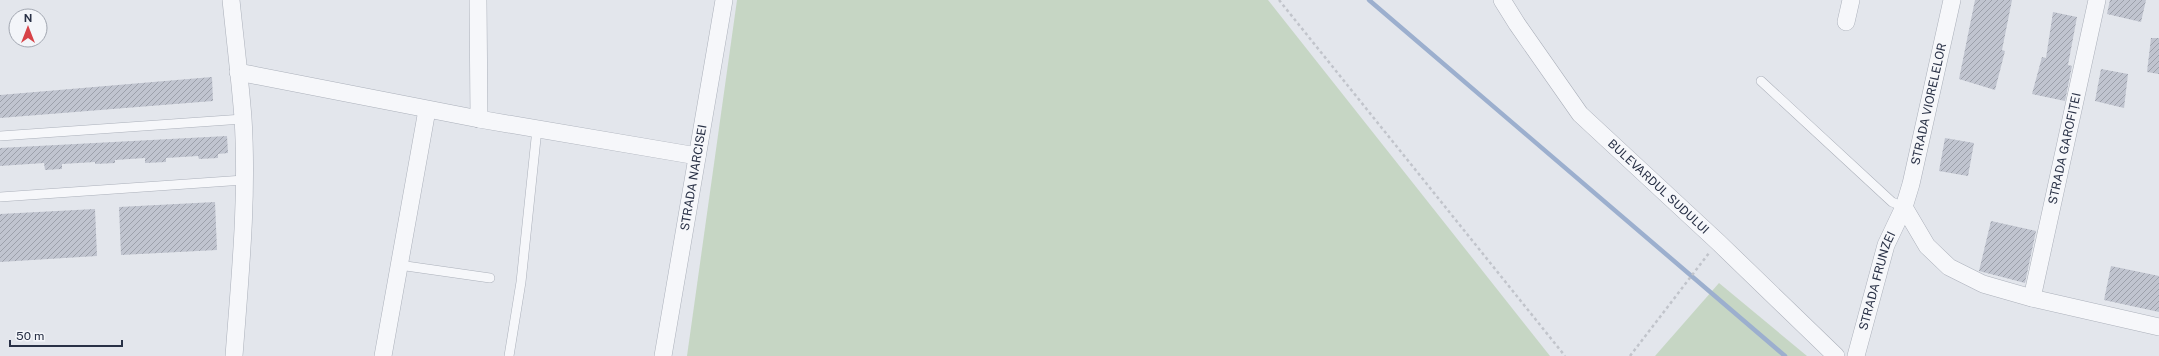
<svg xmlns="http://www.w3.org/2000/svg" width="2159" height="356" font-family="'Public Sans',sans-serif">
<defs>
<pattern id="building-hatch" width="6" height="6" patternUnits="userSpaceOnUse"><rect width="6" height="6" fill="#c0c4cf"/><path d="M-1 1l2-2M0 6l6-6M5 7l2-2" fill="none" stroke="#9ca0aa"/></pattern>
</defs>
<rect width="100%" height="100%" fill="#e3e6ec"/>
<g fill="#c6d6c4">
<path d="M 737,0 L 1268,0 L 1550,356 L 687,356 Z"/>
<path d="M 1719,283 L 1807,356 L 1655,356 Z"/>
</g>
<g fill="none" stroke-linecap="round" stroke-linejoin="round">
<path stroke="#9cafce" stroke-width="4.5" d="M 1369,0 L 1785,356"/>
</g>
<g fill="url(#building-hatch)">
<path d="M 1975,0 L 2012,0 L 2002,50 L 2005,51 L 1995,90 L 1959,79 Z"/>
<path d="M 2110,0 L 2146,0 L 2141,22 L 2107,14 Z"/>
<path d="M 2053,12 L 2077,17 L 2068,65 L 2072,66 L 2065,101 L 2032,94 L 2042,57 L 2046,58 Z"/>
<path d="M 2151,38 L 2159,38 L 2159,74 L 2147,72 Z"/>
<path d="M 2101,69 L 2128,74 L 2124,108 L 2095,101 Z"/>
<path d="M 212,77 L 213,101 L 0,118 L 0,95 Z"/>
<path d="M 227,136 L 228,153 L 218,154 L 218,158 L 199,159 L 198,156 L 166,158 L 166,162 L 145,163 L 145,158 L 115,160 L 115,163 L 95,164 L 95,162 L 62,164 L 62,169 L 45,170 L 44,163 L 0,166 L 0,148 Z"/>
<path d="M 1945,138 L 1974,143 L 1968,176 L 1939,171 Z"/>
<path d="M 215,202 L 217,250 L 121,255 L 119,207 Z"/>
<path d="M 95,209 L 97,256 L 0,262 L 0,214 Z"/>
<path d="M 1991,221 L 2036,231 L 2025,283 L 1979,271 Z"/>
<path d="M 2111,266 L 2159,276 L 2159,312 L 2104,300 Z"/>
</g>
<g fill="none" stroke-linecap="round" stroke-linejoin="round">
<g stroke="#abb0ba" stroke-width="10">
<g id="lane">
<path d="M 1761,81 L 1892,202 L 1904,207"/>
<path d="M 0,136 L 243,119"/>
<path d="M 0,197 L 244,180"/>
<path d="M 399,265 L 490,278"/>
<path d="M 509,356 L 521,282 L 537,129"/>
</g>
</g>
<g stroke="#abb0ba" stroke-width="18">
<g id="street">
<path d="M 231,0 C 235,39 240,79 243,118 C 248,197 240,277 234,356"/>
<path d="M 478,0 L 479,119"/>
<path id="s1" d="M 1502,0 L 1517,24 L 1580,114 L 1718,242 L 1836,356"/>
<path d="M 1846,22 L 1851,0"/>
<path d="M 238,72 L 479,119 L 697,156"/>
<path d="M 1904,207 L 1927,246 L 1949,267 L 1983,284 L 2032,298 L 2159,327"/>
<path id="s2" d="M 2032,298 L 2097,0"/>
<path d="M 383,356 L 427,110"/>
<path id="s3" d="M 663,356 L 724,0"/>
<path id="s4" d="M 1856,356 L 1886,245 L 1904,207 L 1911,184 L 1952,0"/>
</g>
</g>
<g stroke="#c1c4cb" stroke-width="2.5" stroke-dasharray="3 3" stroke-linecap="butt">
<path d="M 1279,0 L 1565,356"/>
<path d="M 1630,356 L 1709,253"/>
</g>
<use href="#lane" stroke="#f6f7fa" stroke-width="9"/>
<use href="#street" stroke="#f6f7fa" stroke-width="17"/>
</g>
<g text-anchor="middle" dominant-baseline="central" stroke-width="3.5" stroke-linejoin="round" paint-order="stroke">
<g font-size="12" fill="#293146" stroke="#f3f5f9">
<text stroke="none"><textPath href="#s4" startOffset="263">STRADA VIORELELOR</textPath></text>
<text stroke="none"><textPath href="#s2" startOffset="153">STRADA GAROFIȚEI</textPath></text>
<text stroke="none"><textPath href="#s3" startOffset="181">STRADA NARCISEI</textPath></text>
<text stroke="none"><textPath href="#s1" startOffset="245">BULEVARDUL SUDULUI</textPath></text>
<text stroke="none"><textPath href="#s4" startOffset="78">STRADA FRUNZEI</textPath></text>
</g>
</g>
<g transform="translate(28 28)"><circle r="19" fill="#f3f5f9" stroke="#a2a7b1"/>
<path d="M0-3L7 15L0 10L-7 15Z" fill="#d74247"/>
<text y="-6" font-size="11" font-weight="bold" text-anchor="middle" fill="#293146">N</text>
</g>
<path d="M10 340v6h112v-6" fill="none" stroke="#293146" stroke-width="2"/>
<text x="16" y="340" font-size="12" fill="#293146" stroke="#f3f5f9" stroke-width="3" paint-order="stroke">50 m</text>
</svg>
